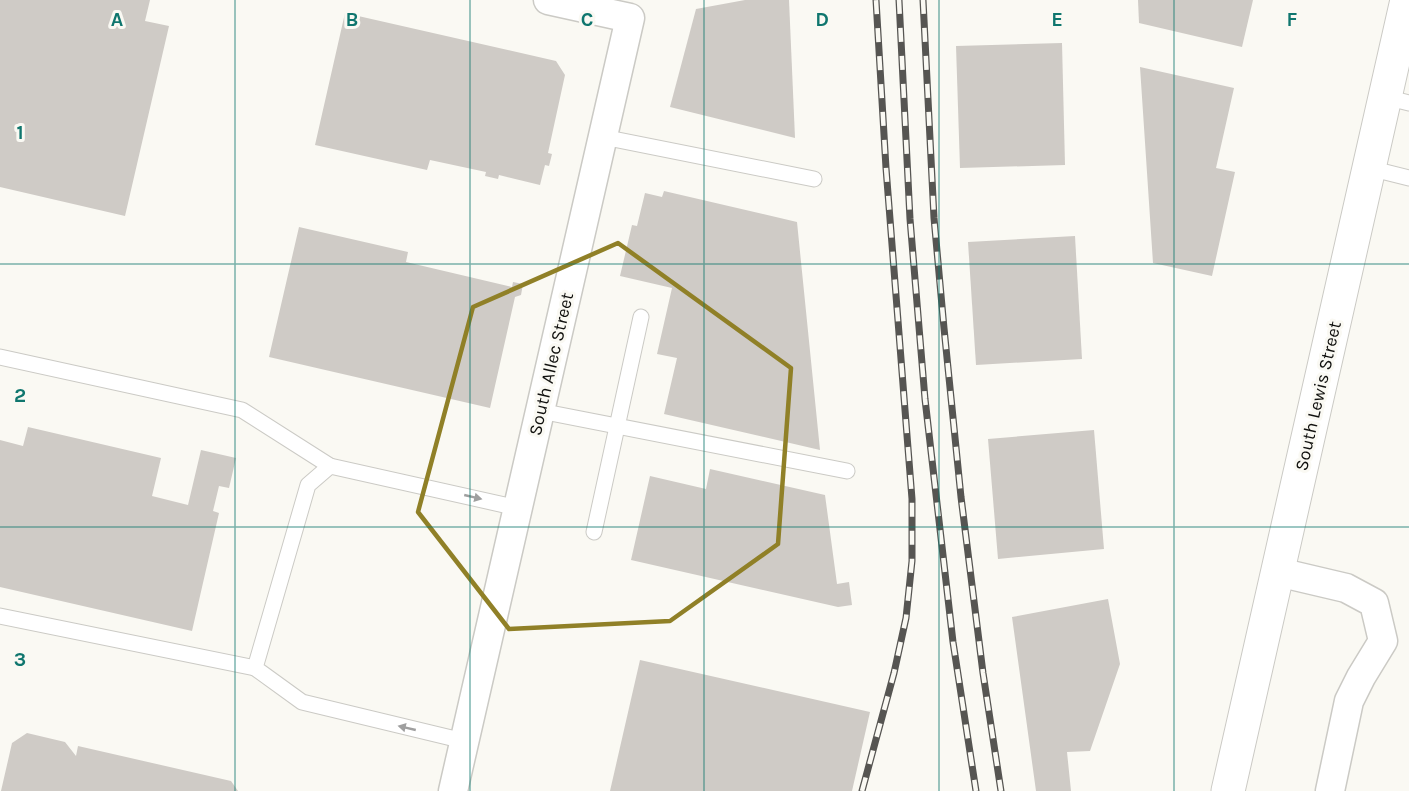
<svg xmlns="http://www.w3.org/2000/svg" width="1409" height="791" font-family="Karla,sans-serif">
<rect width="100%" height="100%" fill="#faf9f3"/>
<g fill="#cfcbc6">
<path d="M 0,0 L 150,0 L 145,21 L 169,26 L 125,216 L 0,187 Z"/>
<path d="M 745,0 L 789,0 L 795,138 L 670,107 L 696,9 Z"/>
<path d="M 1138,0 L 1253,0 L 1242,47 L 1139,23 Z"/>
<path d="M 345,13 L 556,61 L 565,75 L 548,153 L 552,154 L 549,166 L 545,165 L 540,185 L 499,175 L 498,179 L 485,176 L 486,172 L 430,160 L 427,170 L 315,145 Z"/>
<path d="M 1062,43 L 1065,165 L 960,168 L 956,46 Z"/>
<path d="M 1140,67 L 1234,88 L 1216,168 L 1235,172 L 1212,276 L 1153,263 Z"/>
<path d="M 664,191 L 797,222 L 820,450 L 664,414 L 677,358 L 657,354 L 672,288 L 620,276 L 632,225 L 637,226 L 645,193 L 662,197 Z"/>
<path d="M 299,227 L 408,252 L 406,262 L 512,287 L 513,282 L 523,284 L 521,295 L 515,297 L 490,408 L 269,357 Z"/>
<path d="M 1075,236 L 1082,359 L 976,365 L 968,242 Z"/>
<path d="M 28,427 L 161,458 L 152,496 L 188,505 L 201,450 L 236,458 L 229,488 L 219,486 L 213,511 L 219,513 L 192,631 L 0,587 L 0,440 L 23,446 Z"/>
<path d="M 1094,430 L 1104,549 L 998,559 L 988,439 Z"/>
<path d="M 710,469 L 825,495 L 837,584 L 849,582 L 852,605 L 838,607 L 631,560 L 650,476 L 706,489 Z"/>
<path d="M 1108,599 L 1120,664 L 1090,751 L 1067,752 L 1071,791 L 1036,791 L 1012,617 Z"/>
<path d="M 640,660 L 870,712 L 852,791 L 610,791 Z"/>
<path d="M 27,733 L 65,742 L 76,756 L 78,746 L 231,781 L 238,791 L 1,791 L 12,743 Z"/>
</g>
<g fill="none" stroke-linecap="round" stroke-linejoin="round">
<g stroke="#cbcac5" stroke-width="17">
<g id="lane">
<path d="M 1385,97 L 1409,103"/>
<path d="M 603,137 L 814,179"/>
<path d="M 1369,168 L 1409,178"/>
<path d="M 0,357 L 242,410 L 330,466"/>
<path d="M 540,411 L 847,471"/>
<path d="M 594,532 L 641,317"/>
<path d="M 0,616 L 255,668"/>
<path d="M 464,741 L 302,702 L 255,668 L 308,485 L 330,466 L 518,508"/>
</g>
</g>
<g stroke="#cbcac5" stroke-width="31">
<g id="street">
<path d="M 1278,572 L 1346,588 L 1374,603 L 1383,641 L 1361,677 L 1349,701 L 1330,791"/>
<path d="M 453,791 L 630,18 L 548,0"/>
</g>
</g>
<g stroke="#cbcac5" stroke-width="35">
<path id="secondary" d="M 1228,791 L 1407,0"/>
</g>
<use href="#lane" stroke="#fff" stroke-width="15"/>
<use href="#street" stroke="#fff" stroke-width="28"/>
<use href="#secondary" stroke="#fff" stroke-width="33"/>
<g stroke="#565552" stroke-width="7">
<g id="rail">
<path d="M 899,0 L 910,219 L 925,399 L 953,642 L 976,791"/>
<path d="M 923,0 L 934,218 L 944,328 L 961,497 L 983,673 L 1001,791"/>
<path d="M 862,791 L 894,673 L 906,618 L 912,561 L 912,499 L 886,168 L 876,0"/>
</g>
</g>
<use href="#rail" stroke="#faf9f3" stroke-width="4.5" stroke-dasharray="14" stroke-linecap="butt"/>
</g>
<defs><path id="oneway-solid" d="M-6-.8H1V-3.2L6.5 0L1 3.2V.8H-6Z" transform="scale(1.5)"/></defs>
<g fill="#9f9f9f">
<use href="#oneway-solid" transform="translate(473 497) rotate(13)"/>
<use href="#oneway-solid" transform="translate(407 728) rotate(-167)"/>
</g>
<path fill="none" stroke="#908027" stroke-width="4.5" stroke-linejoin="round" d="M 618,243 L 791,368 L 778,544 L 670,621 L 509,629 L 418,512 L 473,307 Z"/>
<path fill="none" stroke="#0f766e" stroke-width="1.5" stroke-opacity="0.55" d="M 235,0 L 235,791M 470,0 L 470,791M 704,0 L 704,791M 939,0 L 939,791M 1174,0 L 1174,791M 0,264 L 1409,264M 0,527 L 1409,527"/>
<g text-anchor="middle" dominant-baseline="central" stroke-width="6" stroke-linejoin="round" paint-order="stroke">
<g font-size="18" fill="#10100e" stroke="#faf9f3">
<text transform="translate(551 364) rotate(-77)">South Allec Street</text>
<text transform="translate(1318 396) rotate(-77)">South Lewis Street</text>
</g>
</g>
<g font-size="20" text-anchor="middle" font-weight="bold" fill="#0f766e" stroke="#faf9f3" stroke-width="6" stroke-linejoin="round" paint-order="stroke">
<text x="117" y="26">A</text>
<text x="352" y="26">B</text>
<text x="587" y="26">C</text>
<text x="822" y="26">D</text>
<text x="1057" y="26">E</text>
<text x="1292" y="26">F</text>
<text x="20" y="139">1</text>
<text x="20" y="402">2</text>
<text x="20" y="666">3</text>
</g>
</svg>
